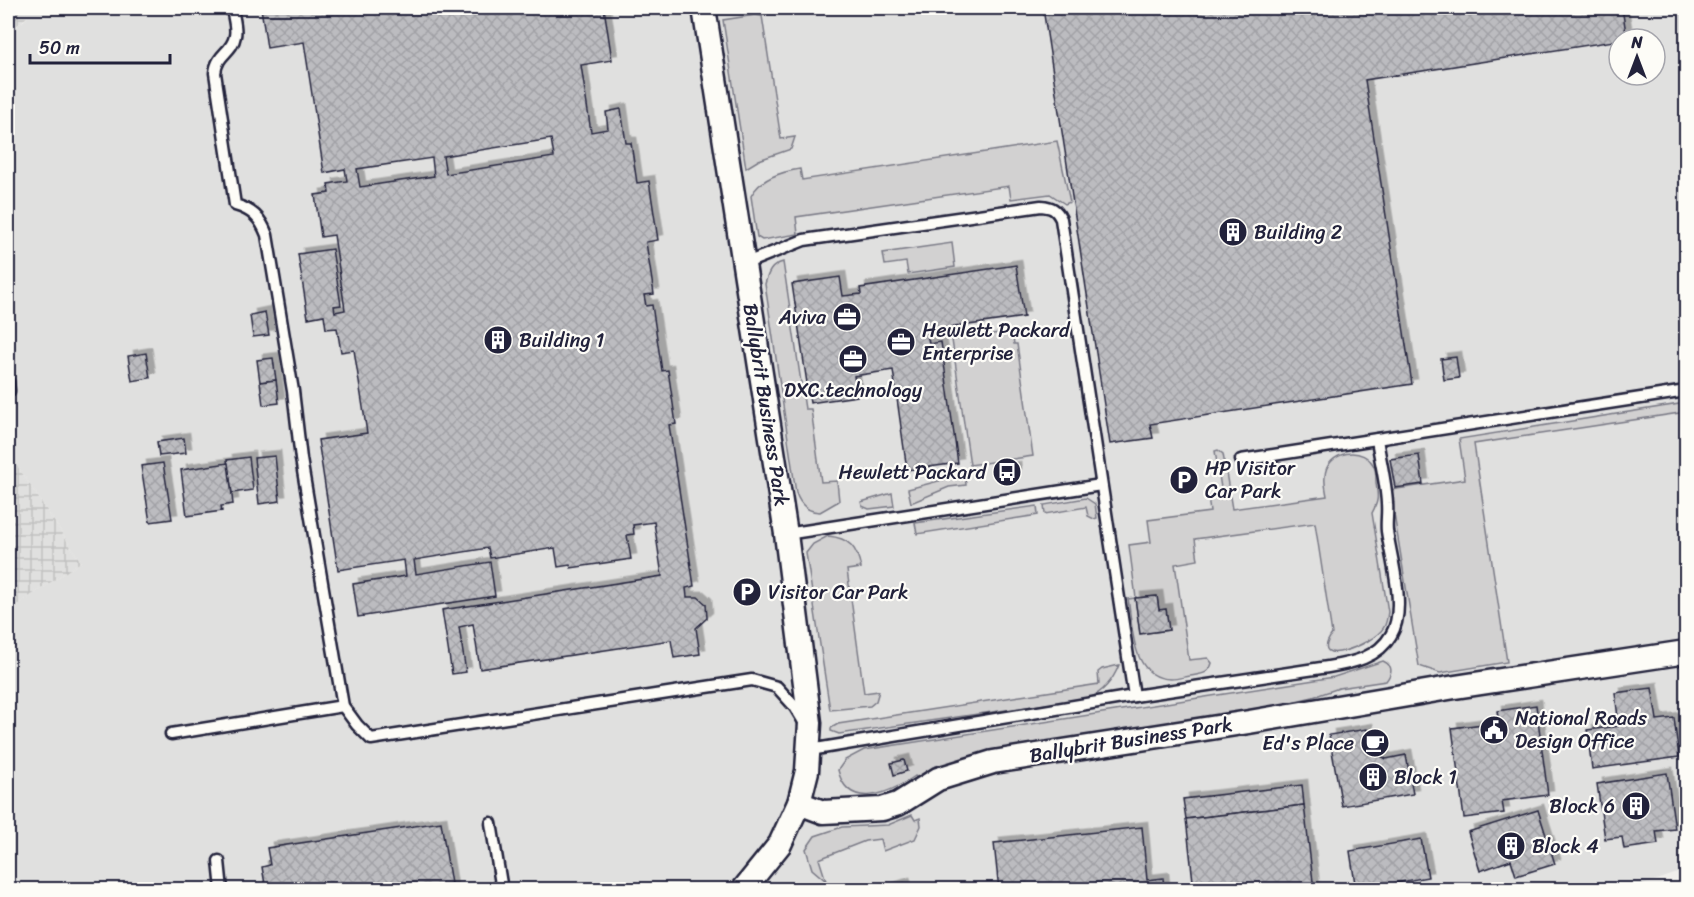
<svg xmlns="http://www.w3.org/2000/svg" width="1694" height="897" font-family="Sriracha,sans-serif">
<defs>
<pattern id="industrial-grid" width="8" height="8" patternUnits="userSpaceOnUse" patternTransform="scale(1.5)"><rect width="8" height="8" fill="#e0e0df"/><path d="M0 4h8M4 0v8" fill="none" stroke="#c0c0c0"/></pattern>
<pattern id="building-cross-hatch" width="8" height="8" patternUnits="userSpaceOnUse" patternTransform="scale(1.5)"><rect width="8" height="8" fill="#bcbcc0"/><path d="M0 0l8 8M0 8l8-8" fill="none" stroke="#a1a1a6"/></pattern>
<filter id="shadow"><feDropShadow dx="5.5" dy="-5.5" stdDeviation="0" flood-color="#0004"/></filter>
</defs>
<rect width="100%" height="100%" fill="#f0efec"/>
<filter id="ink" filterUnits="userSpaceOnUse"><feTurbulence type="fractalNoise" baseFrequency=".0167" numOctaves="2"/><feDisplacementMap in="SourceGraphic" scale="12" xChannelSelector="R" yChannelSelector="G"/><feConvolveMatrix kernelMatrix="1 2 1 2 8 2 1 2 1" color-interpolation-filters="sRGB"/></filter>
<g filter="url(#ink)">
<path fill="#e0e0df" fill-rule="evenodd" d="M 25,8 L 1686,8 L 1686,870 L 1628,890 L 8,890 L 8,611 L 81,562 L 8,452 L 8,33 L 27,18 ZM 1619,39 L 1655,39 L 1655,75 L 1619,75 Z"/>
<g fill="url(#industrial-grid)">
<path d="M 8,8 L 25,8 L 27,17 L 8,33 Z"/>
<path d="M 8,452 L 81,562 L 8,611 Z"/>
</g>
<g fill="#d2d1d1" stroke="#7a7a86" stroke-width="1.5">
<path d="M 755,15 L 762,16 L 781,139 L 795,137 L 791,149 L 759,160 L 746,168 L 723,20 Z"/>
<path d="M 1057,141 L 1070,202 L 1065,204 L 1050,194 L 1011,199 L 1009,186 L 796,217 L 798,234 L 762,240 L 757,237 L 751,196 C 760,178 781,172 800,169 L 802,180 Z"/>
<path d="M 952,243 L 955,267 L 908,274 L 906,262 L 885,265 L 883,253 Z"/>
<path d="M 783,262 L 805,409 L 811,409 L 821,482 L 837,481 L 839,501 L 820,512 C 807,512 800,504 796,493 L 765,284 C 768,273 771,265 783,262 Z"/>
<path d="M 1012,331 L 1014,344 L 1017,344 L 1033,456 L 970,465 L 952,340 Z"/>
<path d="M 1686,403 L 1686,412 L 1474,444 L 1507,662 L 1440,673 L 1419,666 L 1390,490 L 1465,479 L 1459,439 Z"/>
<path d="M 1218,450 L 1223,454 L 1232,509 L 1327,496 C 1326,490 1324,483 1325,477 C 1325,451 1366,443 1375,469 C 1376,473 1376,478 1376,483 C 1378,497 1379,500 1372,513 L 1388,612 C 1387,617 1387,622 1384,627 C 1374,645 1307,670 1332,634 L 1315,523 L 1195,539 L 1198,560 L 1175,564 L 1189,660 L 1208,658 L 1212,663 C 1209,675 1200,674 1190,676 C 1184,677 1177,679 1171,679 C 1131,679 1133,627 1128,599 L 1135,598 L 1140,634 L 1169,630 L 1166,609 L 1159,610 L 1157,596 L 1136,598 L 1129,545 L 1151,542 L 1148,520 L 1210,512 L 1208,497 L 1222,494 L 1215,451 Z"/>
<path d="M 965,474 L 966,485 L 949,487 L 911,503 L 908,489 Z"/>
<path d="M 892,493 L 894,506 L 869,509 L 862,506 L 861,502 Z"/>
<path d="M 1086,498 L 1095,504 L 1097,518 L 1094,519 L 1088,516 L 1086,507 L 1045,514 L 1044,505 Z"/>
<path d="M 1037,506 L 1038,515 L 917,534 L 915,523 Z"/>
<path d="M 828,536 C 850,538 857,548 861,568 L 847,570 L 864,693 L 879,691 L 876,701 L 870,706 L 830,710 L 806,553 L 813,544 Z"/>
<path d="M 1383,661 C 1394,666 1392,673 1386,681 L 1339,688 L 1313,697 L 1252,711 L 1006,749 L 945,765 L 919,780 L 915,776 C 890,793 848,812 838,770 L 845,760 L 864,750 L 1334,677 Z"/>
<path d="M 1119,665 C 1113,680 1104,692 1089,698 L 839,734 L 831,731 L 831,728 L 838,724 L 1099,684 L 1098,672 L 1102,669 Z"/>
<path d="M 912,815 L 915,820 L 920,818 L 921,826 L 915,839 L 883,851 L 880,839 L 865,841 L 819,859 L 826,881 L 812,869 L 806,849 L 815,836 L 842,827 L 888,825 Z"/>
</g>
<g fill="url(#building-cross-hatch)" stroke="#22223b" stroke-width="1.5" fill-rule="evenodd" filter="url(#shadow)">
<path d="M 261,8 L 604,8 L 612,60 L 581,65 L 591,132 L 608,129 L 606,112 L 621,109 L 626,143 L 631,143 L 637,183 L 649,181 L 658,240 L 646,242 L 654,294 L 644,295 L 646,306 L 652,305 L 662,371 L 668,370 L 676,424 L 669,425 L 694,586 L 686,588 L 687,597 L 698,597 L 706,604 L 707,618 L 696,628 L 700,654 L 674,658 L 671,640 L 480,669 L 473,624 L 459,627 L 466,672 L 452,674 L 442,610 L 662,576 L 654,522 L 633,525 L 634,534 L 627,535 L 631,559 L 571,568 L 570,565 L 558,567 L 555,548 L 490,558 L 488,548 L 414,560 L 416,574 L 490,562 L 495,596 L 358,617 L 353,584 L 406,576 L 404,560 L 338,570 L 318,440 L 367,433 L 354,350 L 341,352 L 337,328 L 326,329 L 324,315 L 308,318 L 298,254 L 332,249 L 341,305 L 334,306 L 335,312 L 345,310 L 334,235 L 321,237 L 315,195 L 329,193 L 328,184 L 347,181 L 345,169 L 324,173 L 304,42 L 267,48 ZM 551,139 L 554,157 L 446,174 L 443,156 ZM 432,158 L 434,176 L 360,187 L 357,169 Z"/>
<path d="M 1043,8 L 1622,8 L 1627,39 L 1365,80 L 1412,384 L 1150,424 L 1153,438 L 1110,444 Z"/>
<path d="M 1016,265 L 1024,317 L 927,331 L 929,344 L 941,342 L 958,463 L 907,470 L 893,370 L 854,376 L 857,396 L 810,403 L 792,284 L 840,277 L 843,296 L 861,294 L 860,288 Z"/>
<path d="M 265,312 L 269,335 L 253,337 L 250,315 Z"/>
<path d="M 146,353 L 150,378 L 132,381 L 128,356 Z"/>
<path d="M 1456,357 L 1459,378 L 1444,380 L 1441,359 Z"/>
<path d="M 273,358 L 276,380 L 260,382 L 257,360 Z"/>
<path d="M 276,380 L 279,403 L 263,405 L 260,382 Z"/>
<path d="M 184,438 L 186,453 L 159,456 L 157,442 Z"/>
<path d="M 1419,455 L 1423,484 L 1395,488 L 1390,459 Z"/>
<path d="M 275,456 L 280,501 L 259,504 L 254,458 Z"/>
<path d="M 249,457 L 253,490 L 232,493 L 227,460 Z"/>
<path d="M 163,463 L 172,519 L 150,522 L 141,466 Z"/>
<path d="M 228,463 L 233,504 L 221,506 L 222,511 L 187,516 L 181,470 Z"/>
<path d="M 1015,467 L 1016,474 L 999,476 L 998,470 Z"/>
<path d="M 1157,596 L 1159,610 L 1166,609 L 1169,630 L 1140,634 L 1135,598 Z"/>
<path d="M 1683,681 L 1686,681 L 1686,708 Z"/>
<path d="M 1652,688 L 1657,720 L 1674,718 L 1679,757 L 1592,769 L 1587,730 L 1619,726 L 1615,693 Z"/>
<path d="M 1536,705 L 1548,795 L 1502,801 L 1504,813 L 1464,818 L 1452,728 L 1499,722 L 1497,711 Z"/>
<path d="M 1367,729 L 1370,749 L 1386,759 L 1406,755 L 1413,794 L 1342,806 L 1329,735 Z"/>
<path d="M 904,760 L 907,771 L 894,775 L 891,763 Z"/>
<path d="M 1667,773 L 1675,829 L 1656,831 L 1658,844 L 1624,849 L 1622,837 L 1605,839 L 1597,784 Z"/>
<path d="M 1302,785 L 1304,805 L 1186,819 L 1183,799 Z"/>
<path d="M 1304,805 L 1314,890 L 1194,890 L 1186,819 Z"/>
<path d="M 1538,810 L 1555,864 L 1516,876 L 1511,860 L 1480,871 L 1468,832 Z"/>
<path d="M 441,822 L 452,890 L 266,890 L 262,867 L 270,865 L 267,848 Z"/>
<path d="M 1142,827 L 1147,880 L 1163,878 L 1164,890 L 999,890 L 994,843 Z"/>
<path d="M 1421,839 L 1428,877 L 1395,883 L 1396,890 L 1356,890 L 1350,851 Z"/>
<path d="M 904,883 L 906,890 L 883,890 Z"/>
</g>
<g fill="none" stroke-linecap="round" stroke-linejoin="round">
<g stroke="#22223b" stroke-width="15">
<g id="service">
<path d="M 232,8 C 233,17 237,27 235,36 C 232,53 217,53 215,73 L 235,205 C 252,210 260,217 267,235 L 293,391 L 301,459 L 343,706 L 357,725 L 371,739 L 752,680 L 777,687 L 795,707 L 804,722"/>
<path d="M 744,264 L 804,240 L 1041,206 C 1052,207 1056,209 1061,219 L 1134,696"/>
<path d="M 8,381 L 9,391"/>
<path d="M 1241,460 L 1686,391"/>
<path d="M 786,534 L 1101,485"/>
<path d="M 171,734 L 343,706"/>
<path d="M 810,750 L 1134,696 L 1328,667 C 1352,663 1378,658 1391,635 C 1407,609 1391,560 1387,531 C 1386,522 1388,513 1387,503 C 1386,482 1380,460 1377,439"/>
<path d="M 491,823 L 502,890"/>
<path d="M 219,861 L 222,890"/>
</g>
</g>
<g stroke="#22223b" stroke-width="27">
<g id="minor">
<path d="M 704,8 L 786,534 L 810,723 L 807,771 L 799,803 L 780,844 L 743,890"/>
<path d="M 799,803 L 823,812 L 882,809 L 898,804 L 938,779 L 993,762 L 1249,722 L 1455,687 L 1686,652"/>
</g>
</g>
<use href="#service" stroke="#fdfcf7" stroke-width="10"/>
<use href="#minor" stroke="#fdfcf7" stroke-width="22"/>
</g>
</g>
<defs>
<g id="building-disc" transform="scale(1.5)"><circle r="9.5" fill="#22223b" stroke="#fdfcf7"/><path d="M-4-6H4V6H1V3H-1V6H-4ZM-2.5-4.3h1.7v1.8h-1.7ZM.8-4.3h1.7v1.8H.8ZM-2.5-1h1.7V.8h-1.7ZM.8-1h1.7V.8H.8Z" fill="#fff"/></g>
<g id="office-disc" transform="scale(1.5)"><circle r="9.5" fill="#22223b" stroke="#fdfcf7"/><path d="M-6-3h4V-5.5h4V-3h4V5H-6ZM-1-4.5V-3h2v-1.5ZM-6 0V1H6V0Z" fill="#fff"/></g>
<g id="bus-disc" transform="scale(1.5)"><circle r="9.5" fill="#22223b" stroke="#fdfcf7"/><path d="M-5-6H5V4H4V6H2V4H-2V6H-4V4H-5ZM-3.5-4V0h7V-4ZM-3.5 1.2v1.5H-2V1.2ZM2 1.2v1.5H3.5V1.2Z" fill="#fff"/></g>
<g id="parking-disc" transform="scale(1.5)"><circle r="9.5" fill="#22223b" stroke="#fdfcf7"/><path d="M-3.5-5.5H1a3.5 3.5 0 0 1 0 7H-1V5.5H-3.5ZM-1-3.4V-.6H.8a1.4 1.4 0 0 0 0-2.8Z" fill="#fff"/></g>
<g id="civic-disc" transform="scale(1.5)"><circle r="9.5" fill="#22223b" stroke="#fdfcf7"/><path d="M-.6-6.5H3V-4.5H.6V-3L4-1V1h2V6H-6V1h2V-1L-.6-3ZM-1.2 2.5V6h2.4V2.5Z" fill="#fff"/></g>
<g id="cafe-disc" transform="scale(1.5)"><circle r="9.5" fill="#22223b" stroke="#fdfcf7"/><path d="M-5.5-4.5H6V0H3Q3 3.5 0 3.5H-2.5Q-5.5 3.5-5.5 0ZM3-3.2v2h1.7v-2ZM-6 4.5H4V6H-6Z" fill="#fff"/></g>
</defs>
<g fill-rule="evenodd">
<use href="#building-disc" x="1233" y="232"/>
<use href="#office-disc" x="847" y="317"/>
<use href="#building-disc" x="498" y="340"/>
<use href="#office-disc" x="901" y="342"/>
<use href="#office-disc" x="853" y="359"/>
<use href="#bus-disc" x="1007" y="472"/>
<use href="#parking-disc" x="1184" y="480"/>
<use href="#parking-disc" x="747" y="592"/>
<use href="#civic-disc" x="1494" y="730"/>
<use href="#cafe-disc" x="1375" y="743"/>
<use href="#building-disc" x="1373" y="777"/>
<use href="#building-disc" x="1636" y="806"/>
<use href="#building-disc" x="1511" y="846"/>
</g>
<g text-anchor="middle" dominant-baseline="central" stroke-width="4.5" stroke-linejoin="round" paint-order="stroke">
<g font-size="20" fill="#22223b" stroke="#fdfcf7" text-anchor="start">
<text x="1254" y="232">Building 2</text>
<text x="826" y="317" text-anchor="end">Aviva</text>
<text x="922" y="330">Hewlett Packard<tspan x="922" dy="23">Enterprise</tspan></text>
<text x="519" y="340">Building 1</text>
<text x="853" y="390" text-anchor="middle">DXC.technology</text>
<text x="1205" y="468">HP Visitor<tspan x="1205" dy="23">Car Park</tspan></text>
<text x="986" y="472" text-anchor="end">Hewlett Packard</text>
<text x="768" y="592">Visitor Car Park</text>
<text x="1515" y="718">National Roads<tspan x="1515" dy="23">Design Office</tspan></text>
<text x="1354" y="743" text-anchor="end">Ed's Place</text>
<text x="1394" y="777">Block 1</text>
<text x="1615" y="806" text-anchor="end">Block 6</text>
<text x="1532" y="846">Block 4</text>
</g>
<g font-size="20" fill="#22223b" stroke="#fdfcf7">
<text transform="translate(766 405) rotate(81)">Ballybrit Business Park</text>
<text transform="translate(1131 740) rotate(-9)">Ballybrit Business Park</text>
</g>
</g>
<rect width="1694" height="897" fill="none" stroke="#fdfcf7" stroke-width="30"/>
<rect x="15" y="15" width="1664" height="867" fill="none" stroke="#22223b" stroke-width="2" filter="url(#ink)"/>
<g transform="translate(1637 57)"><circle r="28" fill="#fdfcf7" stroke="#a5a5ac" stroke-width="1.5"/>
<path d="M0-4.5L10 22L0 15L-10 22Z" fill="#22223b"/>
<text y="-9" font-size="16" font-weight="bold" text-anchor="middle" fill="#22223b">N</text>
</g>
<path d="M30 54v9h140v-9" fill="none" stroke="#22223b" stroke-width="3"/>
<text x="39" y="54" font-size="18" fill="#22223b" stroke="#fdfcf7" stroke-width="4.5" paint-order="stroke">50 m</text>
</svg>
